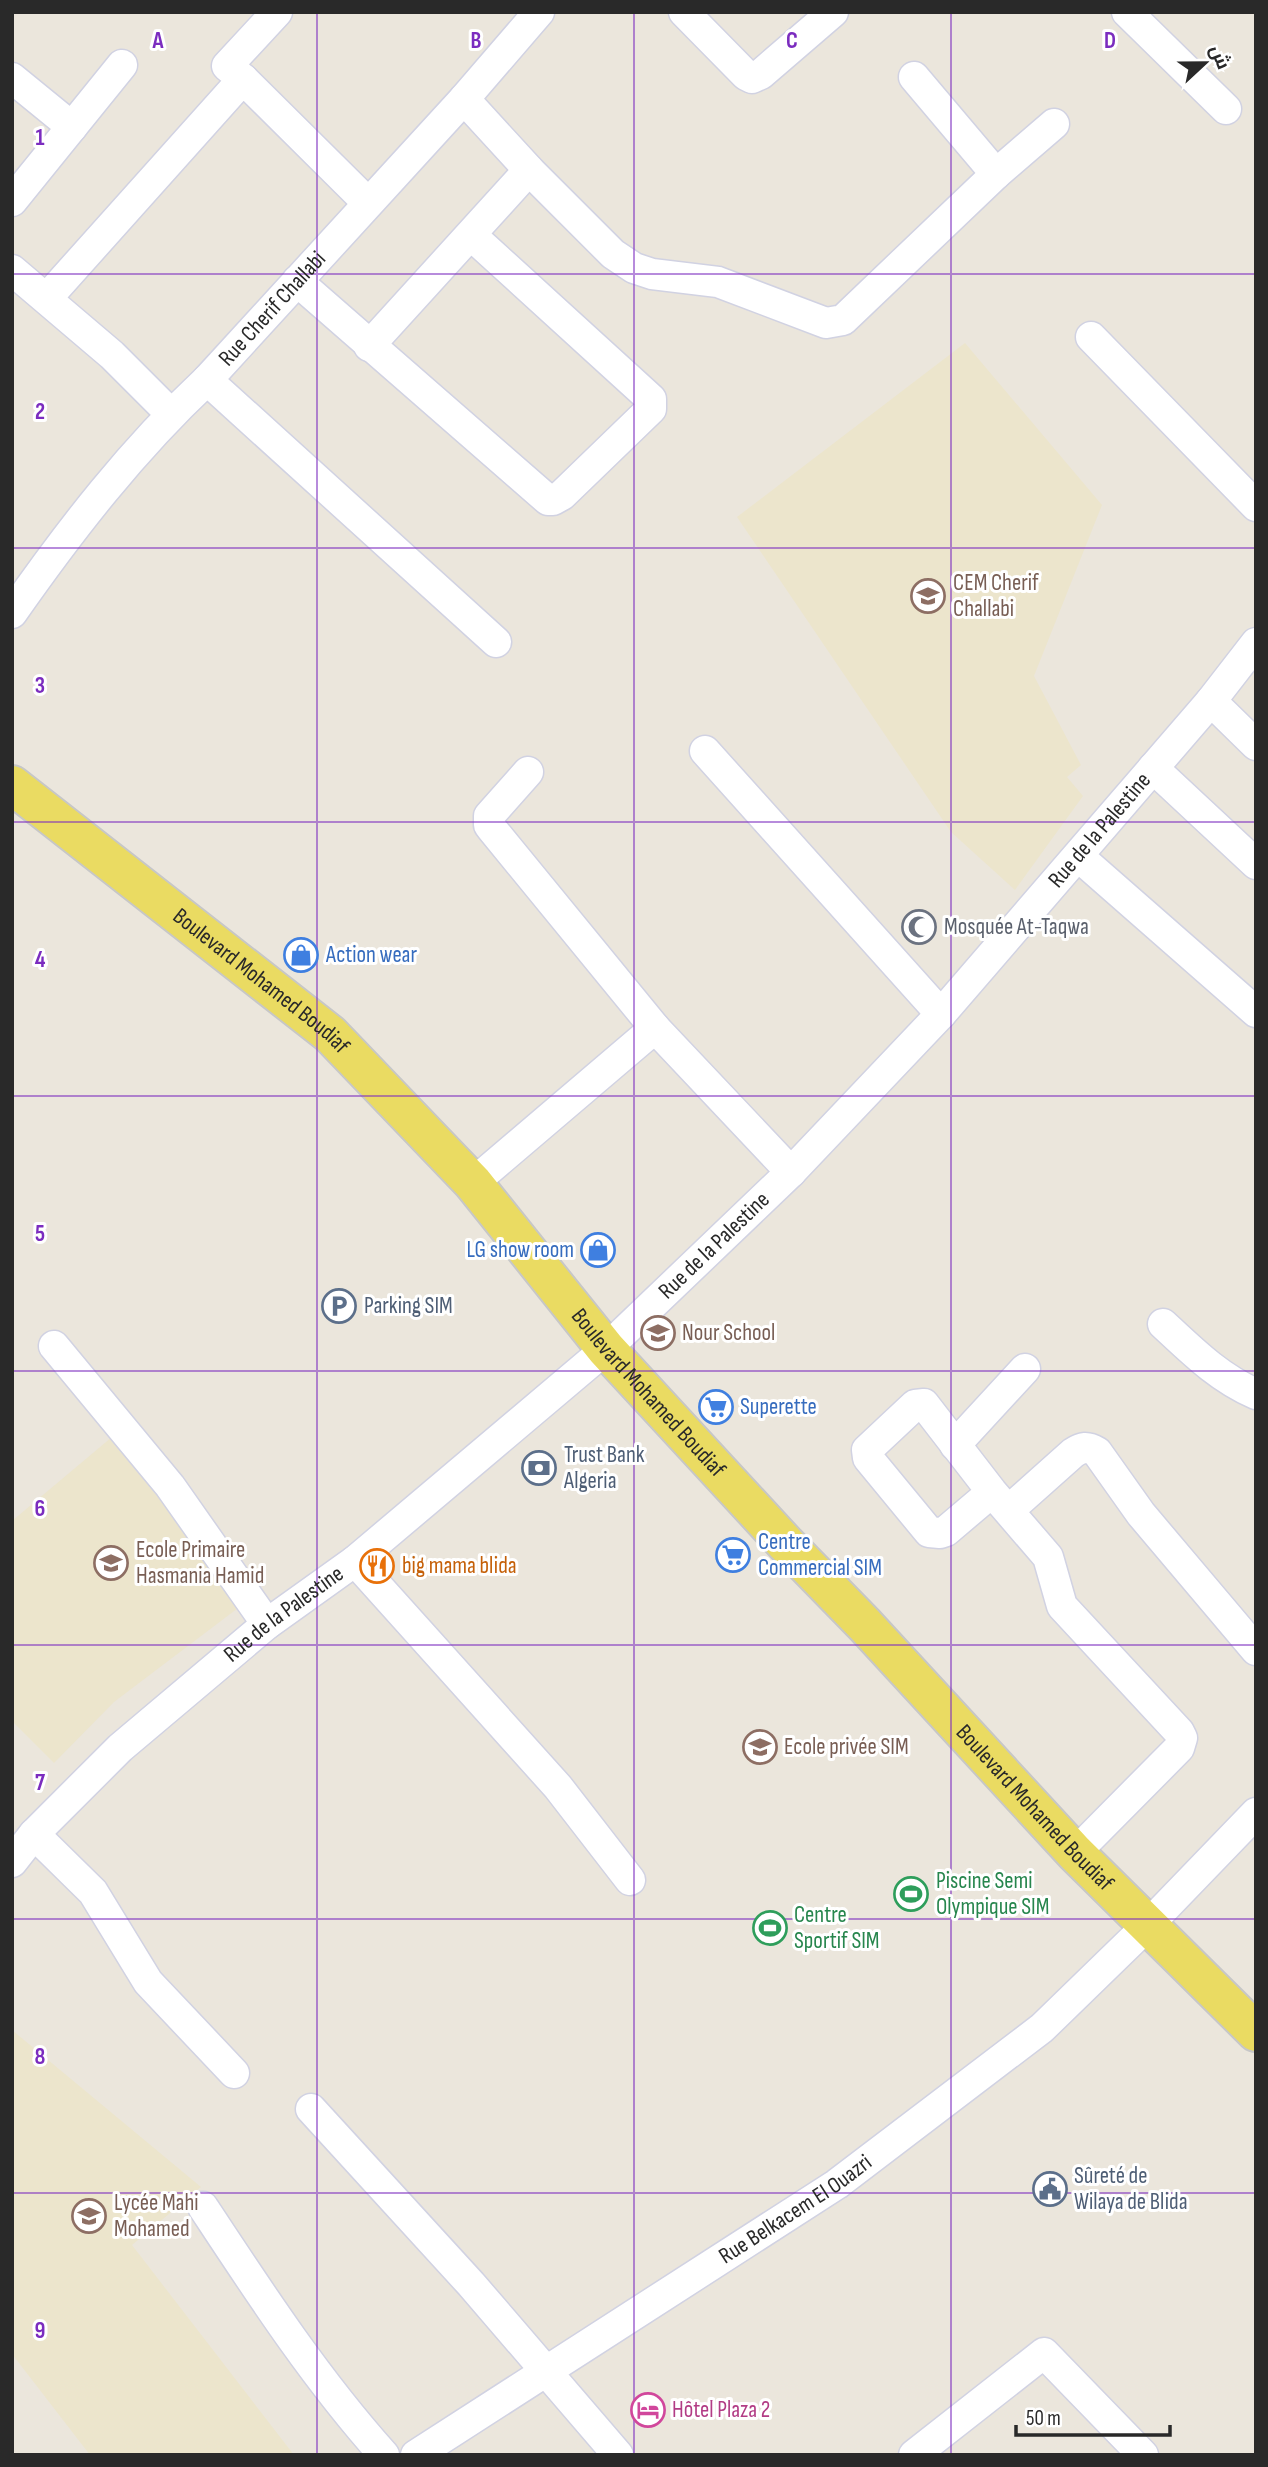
<svg xmlns="http://www.w3.org/2000/svg" width="1268" height="2467" font-family="'Sofia Sans Condensed',Cairo,sans-serif">
<rect width="100%" height="100%" fill="#ebe6dc"/>
<g fill="#ece5cc">
<path d="M 965,343 L 1102,505 L 1034,676 L 1081,765 L 1067,777 L 1083,796 L 1015,890 L 951,832 L 737,517 Z"/>
<path d="M 112,1437 L 242,1605 L 114,1702 L 54,1763 L 12,1721 L 12,1521 Z"/>
<path d="M 12,2030 L 201,2187 L 132,2245 L 294,2455 L 90,2455 L 12,2354 Z"/>
</g>
<g fill="none" stroke-linecap="round" stroke-linejoin="round">
<g stroke="#d1d2e2" stroke-width="33">
<g id="minor">
<path d="M 684,12 L 746,75 L 752,78 L 761,74 L 833,12"/>
<path d="M 1127,12 L 1226,109"/>
<path d="M 914,77 L 996,174"/>
<path d="M 12,78 L 72,127"/>
<path d="M 243,79 L 227,66 L 277,12"/>
<path d="M 464,99 L 529,170 L 613,254 L 634,268 L 652,274 L 718,282 L 826,323 L 843,320 L 996,174 L 1054,124"/>
<path d="M 12,201 L 122,65"/>
<path d="M 12,270 L 112,355 L 171,414"/>
<path d="M 297,281 L 548,500 L 553,500 L 562,495 L 651,409 L 651,399 L 471,235"/>
<path d="M 47,298 L 243,79 L 368,203"/>
<path d="M 1091,337 L 1256,506"/>
<path d="M 369,346 L 529,170"/>
<path d="M 207,380 L 496,642"/>
<path id="s1" d="M 12,613 C 70,530 133,449 207,380 L 464,99 L 539,12"/>
<path d="M 1211,701 L 1256,745"/>
<path d="M 705,751 L 941,1014"/>
<path d="M 1153,768 L 1256,864"/>
<path d="M 528,772 L 489,816 L 489,825 L 492,829 L 655,1028 L 791,1172"/>
<path d="M 1078,856 L 1256,1012"/>
<path d="M 473,1183 L 655,1028"/>
<path d="M 1163,1324 C 1192,1351 1219,1378 1256,1394"/>
<path d="M 54,1346 L 170,1486 L 267,1624"/>
<path d="M 955,1445 L 1025,1369"/>
<path d="M 992,1492 L 946,1531 L 940,1533 L 929,1532 L 868,1458 L 867,1450 L 915,1405 L 924,1404 L 992,1492 L 1048,1557 L 1062,1606 L 1179,1732 L 1182,1738 L 1179,1748 L 1075,1853"/>
<path d="M 1009,1510 L 1073,1453 C 1082,1447 1087,1446 1097,1452 L 1141,1514 L 1256,1650"/>
<path d="M 355,1561 L 558,1787 L 630,1880"/>
<path d="M 34,1834 L 93,1892 L 148,1982 L 234,2073"/>
<path id="s2" d="M 12,1862 L 34,1834 L 120,1748 L 267,1624 L 355,1561 L 606,1349 L 791,1172 L 941,1014 L 1211,701 L 1256,643"/>
<path d="M 311,2109 L 471,2284 L 618,2455"/>
<path d="M 203,2207 C 259,2292 315,2378 384,2455"/>
<path id="s3" d="M 416,2455 L 837,2184 L 1042,2028 L 1147,1926 L 1256,1813"/>
<path d="M 914,2455 L 1044,2353 L 1143,2455"/>
</g>
</g>
<g stroke="#c7c7c7" stroke-width="42">
<g id="major">
<path id="s4" d="M 12,785 L 330,1034 L 473,1183 L 606,1349 L 786,1544 L 865,1625 L 1075,1853 L 1256,2032"/>
</g>
</g>
<use href="#minor" stroke="#fff" stroke-width="30"/>
<use href="#major" stroke="#eadb62" stroke-width="38"/>
</g>
<path fill="none" stroke="#7b2cbf" stroke-width="2" stroke-opacity="0.55" d="M 317,12 L 317,2455M 634,12 L 634,2455M 951,12 L 951,2455M 12,274 L 1256,274M 12,548 L 1256,548M 12,822 L 1256,822M 12,1096 L 1256,1096M 12,1371 L 1256,1371M 12,1645 L 1256,1645M 12,1919 L 1256,1919M 12,2193 L 1256,2193"/>
<defs>
<g id="school-ring" transform="scale(1.75)"><circle r="9.5" fill="#fff" stroke="#8d6e63" stroke-width="1.5"/><path d="M0-5L7-2L0 1L-7-2ZM-4 1L0 2.5L4 1V4Q0 6-4 4Z" fill="#8d6e63"/></g>
<g id="mosque-ring" transform="scale(1.75)"><circle r="9.5" fill="#fff" stroke="#6b7280" stroke-width="1.5"/><path d="M3.5-4.9A6 6 0 1 0 3.5 4.9A5 5 0 1 1 3.5-4.9Z" fill="#6b7280"/></g>
<g id="shop-ring" transform="scale(1.75)"><circle r="9.5" fill="#fff" stroke="#3f7fe0" stroke-width="1.5"/><path d="M-5-2.5h2.3a2.7 3.5 0 0 1 5.4 0H5L5.5 6h-11ZM-1.5-2.5h3a1.5 2.3 0 0 0-3 0Z" fill="#3f7fe0"/></g>
<g id="parking-ring" transform="scale(1.75)"><circle r="9.5" fill="#fff" stroke="#5c6f8a" stroke-width="1.5"/><path d="M-3.5-5.5H1a3.5 3.5 0 0 1 0 7H-1V5.5H-3.5ZM-1-3.4V-.6H.8a1.4 1.4 0 0 0 0-2.8Z" fill="#5c6f8a"/></g>
<g id="university-ring" transform="scale(1.75)"><circle r="9.5" fill="#fff" stroke="#8d6e63" stroke-width="1.5"/><path d="M0-5L7-2L0 1L-7-2ZM-4 1L0 2.5L4 1V4Q0 6-4 4Z" fill="#8d6e63"/></g>
<g id="supermarket-ring" transform="scale(1.75)"><circle r="9.5" fill="#fff" stroke="#3f7fe0" stroke-width="1.5"/><path d="M-6-5.5h2.5l.6 2H6L4.5 2H-2.5L-4.4-4H-6ZM-1.5 3.2a1.3 1.3 0 1 0 .1 0ZM3 3.2a1.3 1.3 0 1 0 .1 0Z" fill="#3f7fe0"/></g>
<g id="bank-ring" transform="scale(1.75)"><circle r="9.5" fill="#fff" stroke="#5c6f8a" stroke-width="1.5"/><path d="M-6-4H6V4H-6ZM0-2.3a2.3 2.3 0 1 0 0 4.6a2.3 2.3 0 1 0 0-4.6Z" fill="#5c6f8a"/></g>
<g id="restaurant-ring" transform="scale(1.75)"><circle r="9.5" fill="#fff" stroke="#e8710a" stroke-width="1.5"/><path d="M-5-6h1v4h1v-4h1v4h1v-4h1v5L-1.5 .5V6h-2V.5L-5-1ZM5-6V6H3V1.5H1.5Q1.5-4 5-6Z" fill="#e8710a"/></g>
<g id="stadium-ring" transform="scale(1.75)"><circle r="9.5" fill="#fff" stroke="#2e9e5b" stroke-width="1.5"/><path d="M0-5a6.5 5 0 1 0 0 10a6.5 5 0 1 0 0-10ZM-3.5-1.8h7v3.6h-7Z" fill="#2e9e5b"/></g>
<g id="civic-ring" transform="scale(1.75)"><circle r="9.5" fill="#fff" stroke="#5c6f8a" stroke-width="1.5"/><path d="M-.6-6.5H3V-4.5H.6V-3L4-1V1h2V6H-6V1h2V-1L-.6-3ZM-1.2 2.5V6h2.4V2.5Z" fill="#5c6f8a"/></g>
<g id="hotel-ring" transform="scale(1.75)"><circle r="9.5" fill="#fff" stroke="#d1479c" stroke-width="1.5"/><path d="M-6-4.5h1.5V1H6V5H4.5V3h-9V5H-6ZM-4 0a1.8 1.8 0 1 1 3.6 0ZM.5 0V-2.5h3Q6-2.5 6 0Z" fill="#d1479c"/></g>
</defs>
<g fill-rule="evenodd">
<use href="#school-ring" x="928" y="596"/>
<use href="#mosque-ring" x="919" y="927"/>
<use href="#shop-ring" x="301" y="955"/>
<use href="#shop-ring" x="598" y="1250"/>
<use href="#parking-ring" x="339" y="1306"/>
<use href="#university-ring" x="658" y="1333"/>
<use href="#supermarket-ring" x="716" y="1407"/>
<use href="#bank-ring" x="539" y="1468"/>
<use href="#supermarket-ring" x="733" y="1555"/>
<use href="#school-ring" x="111" y="1563"/>
<use href="#restaurant-ring" x="377" y="1566"/>
<use href="#school-ring" x="760" y="1747"/>
<use href="#stadium-ring" x="911" y="1894"/>
<use href="#stadium-ring" x="770" y="1928"/>
<use href="#civic-ring" x="1050" y="2189"/>
<use href="#school-ring" x="89" y="2216"/>
<use href="#hotel-ring" x="648" y="2410"/>
</g>
<g text-anchor="middle" dominant-baseline="central" stroke-width="6" stroke-linejoin="round" paint-order="stroke">
<g font-size="23" fill="#292929" stroke="#fff">
<text stroke="none"><textPath href="#s1" startOffset="401">Rue Cherif Challabi</textPath></text>
<text stroke="none"><textPath href="#s2" startOffset="1503">Rue de la Palestine</textPath></text>
<text stroke="none"><textPath href="#s4" startOffset="317">Boulevard Mohamed Boudiaf</textPath></text>
<text stroke="none"><textPath href="#s2" startOffset="936">Rue de la Palestine</textPath></text>
<text stroke="none"><textPath href="#s4" startOffset="884">Boulevard Mohamed Boudiaf</textPath></text>
<text stroke="none"><textPath href="#s2" startOffset="369">Rue de la Palestine</textPath></text>
<text stroke="none"><textPath href="#s4" startOffset="1451">Boulevard Mohamed Boudiaf</textPath></text>
<text stroke="none"><textPath href="#s3" startOffset="452">Rue Belkacem El Ouazri</textPath></text>
</g>
<g font-size="23" fill="#785e54" stroke="#fff" text-anchor="start">
<text x="953" y="583">CEM Cherif<tspan x="953" dy="26">Challabi</tspan></text>
<text x="682" y="1333">Nour School</text>
<text x="136" y="1550">Ecole Primaire<tspan x="136" dy="26">Hasmania Hamid</tspan></text>
<text x="784" y="1747">Ecole privée SIM</text>
<text x="114" y="2203">Lycée Mahi<tspan x="114" dy="26">Mohamed</tspan></text>
</g>
<g font-size="23" fill="#5b616d" stroke="#fff" text-anchor="start">
<text x="944" y="927">Mosquée At-Taqwa</text>
</g>
<g font-size="23" fill="#366cbe" stroke="#fff" text-anchor="start">
<text x="326" y="955">Action wear</text>
<text x="574" y="1250" text-anchor="end">LG show room</text>
<text x="740" y="1407">Superette</text>
<text x="758" y="1542">Centre<tspan x="758" dy="26">Commercial SIM</tspan></text>
</g>
<g font-size="23" fill="#4e5e75" stroke="#fff" text-anchor="start">
<text x="364" y="1306">Parking SIM</text>
<text x="564" y="1455">Trust Bank<tspan x="564" dy="26">Algeria</tspan></text>
<text x="1074" y="2176">Sûreté de<tspan x="1074" dy="26">Wilaya de Blida</tspan></text>
</g>
<g font-size="23" fill="#c56008" stroke="#fff" text-anchor="start">
<text x="402" y="1566">big mama blida</text>
</g>
<g font-size="23" fill="#27864d" stroke="#fff" text-anchor="start">
<text x="936" y="1881">Piscine Semi<tspan x="936" dy="26">Olympique SIM</tspan></text>
<text x="794" y="1915">Centre<tspan x="794" dy="26">Sportif SIM</tspan></text>
</g>
<g font-size="23" fill="#b23c85" stroke="#fff" text-anchor="start">
<text x="672" y="2410">Hôtel Plaza 2</text>
</g>
</g>
<g font-size="23" text-anchor="middle" font-weight="bold" fill="#7b2cbf" stroke="#fff" stroke-width="6" stroke-linejoin="round" paint-order="stroke">
<text x="158" y="48">A</text>
<text x="476" y="48">B</text>
<text x="792" y="48">C</text>
<text x="1110" y="48">D</text>
<text x="40" y="145">1</text>
<text x="40" y="419">2</text>
<text x="40" y="693">3</text>
<text x="40" y="967">4</text>
<text x="40" y="1241">5</text>
<text x="40" y="1516">6</text>
<text x="40" y="1790">7</text>
<text x="40" y="2064">8</text>
<text x="40" y="2338">9</text>
</g>
<rect width="1268" height="2467" fill="none" stroke="#292929" stroke-width="28"/>
<g transform="translate(1205 63) rotate(68)" stroke="#ffffff" stroke-width="5" paint-order="stroke">
<path d="M0-5L12 26L0 18L-12 26Z" fill="#292929"/>
<text y="-10" font-size="19" font-weight="bold" text-anchor="middle" fill="#292929">ش</text>
</g>
<path d="M1016 2425v10h154v-10" fill="none" stroke="#292929" stroke-width="3.5"/>
<text x="1026" y="2425" font-size="21" fill="#292929" stroke="#ffffff" stroke-width="5" paint-order="stroke">50 m</text>
</svg>
